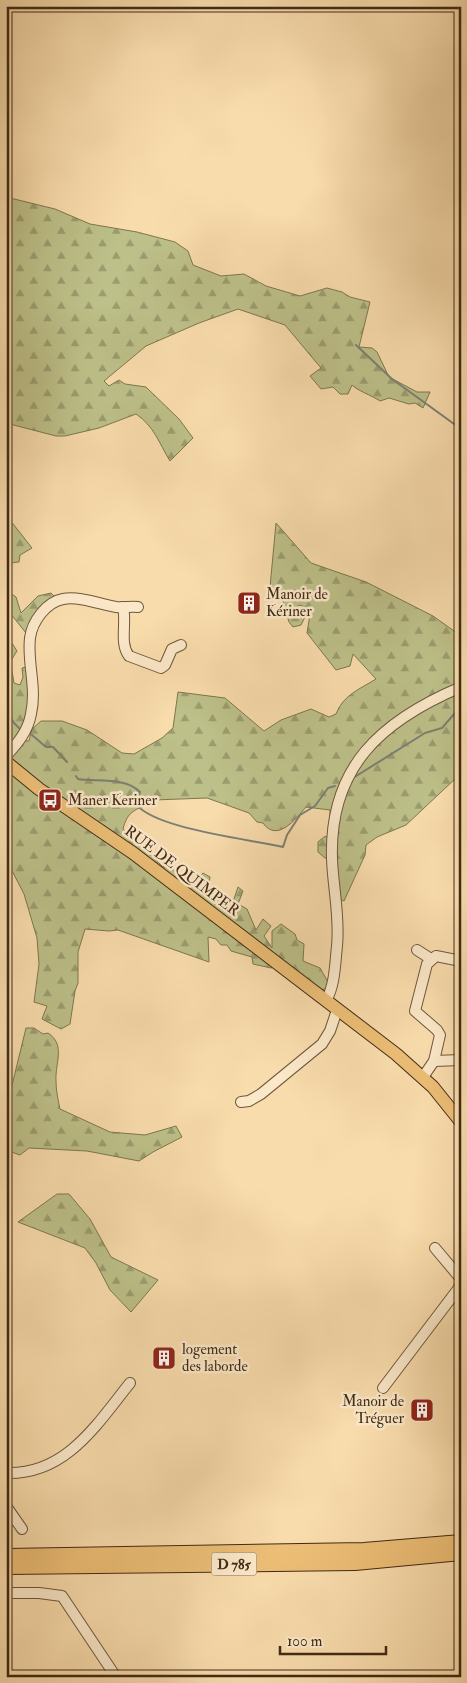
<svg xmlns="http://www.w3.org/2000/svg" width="467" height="1683" font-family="'IM FELL Double Pica',serif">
<defs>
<pattern id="forest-firs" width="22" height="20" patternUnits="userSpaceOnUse" patternTransform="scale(1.25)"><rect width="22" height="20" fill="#bdc089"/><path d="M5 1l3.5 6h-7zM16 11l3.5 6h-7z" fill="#9b9c6f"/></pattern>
</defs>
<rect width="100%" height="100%" fill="#f9dcac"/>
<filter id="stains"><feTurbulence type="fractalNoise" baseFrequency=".004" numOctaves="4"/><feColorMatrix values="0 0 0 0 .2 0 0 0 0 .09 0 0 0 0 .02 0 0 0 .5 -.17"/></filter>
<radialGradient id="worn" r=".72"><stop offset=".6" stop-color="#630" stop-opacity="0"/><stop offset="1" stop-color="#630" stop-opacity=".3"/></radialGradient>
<g fill="url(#forest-firs)" stroke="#7e7650">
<path d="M 6,197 L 55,209 L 90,224 L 137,232 L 175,242 L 188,251 L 193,265 L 221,276 L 244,274 L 266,286 L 300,296 L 327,288 L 342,292 L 350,297 L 370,302 L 359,347 L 372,348 L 377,352 L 389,377 L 417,392 L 430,392 L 423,408 L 415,403 L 409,404 L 389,398 L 380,401 C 373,396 356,390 352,385 L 348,394 L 340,394 L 333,387 L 321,389 L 310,376 L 321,368 L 285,325 L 238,309 L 199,323 L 146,346 L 104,381 L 109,386 L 119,380 L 125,384 L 146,387 L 179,419 L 193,438 L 170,461 C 159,443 154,426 136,414 L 99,428 L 65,436 L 56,436 L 6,423 Z"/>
<path d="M 6,515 L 32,548 L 20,555 L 19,562 L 10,563 L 6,578 Z"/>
<path d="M 276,523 L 311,563 L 366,582 L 433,616 L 454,631 L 461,633 L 461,780 L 456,778 L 406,825 L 377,837 L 366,845 L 365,855 L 344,901 L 340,899 L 335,860 L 325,858 L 318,852 L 318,842 L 324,837 L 328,836 L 331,842 L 336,818 L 330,817 L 330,810 L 306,807 C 296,819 277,843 263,823 L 257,822 L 249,813 L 207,798 L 154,800 L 152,804 C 136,808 127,812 123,829 L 162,866 L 179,872 L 191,885 L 203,873 L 210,877 L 208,890 L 220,894 L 231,908 L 238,887 L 243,891 L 238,904 L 247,909 L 256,930 L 263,919 L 271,926 L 264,936 L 272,948 L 272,931 L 281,924 L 295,934 L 297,940 L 304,944 L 303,961 L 320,968 L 328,982 L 327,987 L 321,991 L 275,966 L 271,968 L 253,964 L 252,957 L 231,951 L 227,945 L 221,945 L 216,939 L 208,937 L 209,962 L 118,930 L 109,931 L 85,929 L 78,952 L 78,983 L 75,991 L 70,1024 L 61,1029 L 42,1019 L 47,1006 L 34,1002 L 39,964 L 37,938 L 24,894 L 6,859 L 6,638 L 10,640 L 17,651 L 8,665 L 12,671 L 14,683 L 20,685 L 23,677 L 22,668 L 27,667 L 32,696 L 23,741 L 29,741 L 32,729 L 41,721 L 62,721 L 87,730 L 122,753 L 134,754 L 162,738 L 173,728 L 178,692 L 225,698 L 264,731 L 281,720 L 311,709 L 329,717 L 336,714 C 343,695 360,689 376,679 L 353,654 L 350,666 L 336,670 L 307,633 L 310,614 L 305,607 L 299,605 L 295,609 L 305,617 L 301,625 L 293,627 L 289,622 L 281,595 L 270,587 Z"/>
<path d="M 6,590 L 16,597 L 21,613 L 38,596 L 51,593 L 54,596 L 26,633 L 6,608 Z"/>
<path d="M 26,1028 L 34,1028 L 43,1034 L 48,1033 C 66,1045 55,1062 56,1081 C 56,1090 58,1100 60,1109 L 110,1132 L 145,1135 L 176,1126 L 182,1137 L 153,1152 L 139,1161 L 87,1151 L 29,1148 L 20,1155 L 6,1150 L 6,1110 Z"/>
<path d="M 57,1194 L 69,1194 L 90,1219 L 111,1257 L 158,1280 L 131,1312 L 110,1290 L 96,1263 L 85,1248 L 18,1222 Z"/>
</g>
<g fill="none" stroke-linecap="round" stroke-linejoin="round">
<g stroke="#7b8075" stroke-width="2">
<path d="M 356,345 L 392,379 L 461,429"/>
<path d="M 6,709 L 14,723 L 19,728"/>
<path d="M 32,735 L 46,747 L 53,747 L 67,762"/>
<path d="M 76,776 L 78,779 C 97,782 125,777 140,792 L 136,804 C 155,829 249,839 283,847 L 287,835 L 300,815 L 315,806 L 328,788 L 335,786"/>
<path d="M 353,778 L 425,733 L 442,728 L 455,713 L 461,713"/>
</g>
<g stroke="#6e573c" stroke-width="12">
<g id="minor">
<path d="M 123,607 C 127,623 119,643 129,656 L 161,668 L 165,665 L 172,649 L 181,645"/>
<path d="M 6,756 C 18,743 28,731 31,714 C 37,687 27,663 30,638 C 32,622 46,602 63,599 C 80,596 99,604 116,607 C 124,608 131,606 138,607"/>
<path d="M 417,950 L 431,959"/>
<path d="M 326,1001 C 335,985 335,964 337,946 C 340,916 333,888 332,859 C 329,767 381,721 461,687"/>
<path d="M 434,1061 L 461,1060"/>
<path d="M 423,1077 L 434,1061 L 440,1035 L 437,1030 L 415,1011 L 427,964 L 436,956 L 461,961"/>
<path d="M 241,1102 L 249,1101 L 261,1094 L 322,1044 L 330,1031 L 337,1010"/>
<path d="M 435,1248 L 461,1279"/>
<path d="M 383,1388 L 461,1285"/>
<path d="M 6,1473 C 66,1475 97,1424 130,1383"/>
<path d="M 6,1506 L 22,1529"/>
<path d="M 6,1593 L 39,1593 L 62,1596 L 116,1677"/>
</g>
</g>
<g stroke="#402b16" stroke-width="14">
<path id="major" d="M 6,762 L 39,789 L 133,853 L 396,1054 L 433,1087 L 461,1122"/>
</g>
<g stroke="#402b16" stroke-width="16">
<g id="highway">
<path d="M 6,1556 L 364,1550 L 461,1542"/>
<path d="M 6,1567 L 355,1563 L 461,1553"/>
</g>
</g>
<use href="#minor" stroke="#fbe8c9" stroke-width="10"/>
<use href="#major" stroke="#ecbe76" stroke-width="12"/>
<use href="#highway" stroke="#ecbe76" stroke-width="14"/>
</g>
<defs>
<g id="building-square" transform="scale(1.25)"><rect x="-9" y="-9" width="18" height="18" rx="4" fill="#8f2418" stroke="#fbe8c9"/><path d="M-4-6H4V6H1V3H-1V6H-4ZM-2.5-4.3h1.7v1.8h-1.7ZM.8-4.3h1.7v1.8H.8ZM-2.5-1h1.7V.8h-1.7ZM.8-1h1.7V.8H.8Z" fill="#fff"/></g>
<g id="bus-square" transform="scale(1.25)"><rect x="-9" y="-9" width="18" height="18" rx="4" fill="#8f2418" stroke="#fbe8c9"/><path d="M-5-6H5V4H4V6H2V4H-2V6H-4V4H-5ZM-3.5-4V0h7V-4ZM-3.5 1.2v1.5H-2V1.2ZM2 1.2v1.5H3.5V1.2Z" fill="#fff"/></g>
</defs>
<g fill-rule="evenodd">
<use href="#building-square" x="249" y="603"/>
<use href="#bus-square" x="50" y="800"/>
<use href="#building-square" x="164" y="1358"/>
<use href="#building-square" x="422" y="1410"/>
</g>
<g text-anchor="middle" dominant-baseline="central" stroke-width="5" stroke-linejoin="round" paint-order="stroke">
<rect fill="#fbe8c9" stroke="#78644c" stroke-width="1" x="211.5" y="1552.5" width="45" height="23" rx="4"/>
<g font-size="14" font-weight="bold" fill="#402b16">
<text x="234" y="1564">D 785</text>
</g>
<g font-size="15" fill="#402b16" stroke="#fbe8c9" text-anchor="start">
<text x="266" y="594">Manoir de<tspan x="266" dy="17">Kériner</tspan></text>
<text x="68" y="800">Maner Keriner</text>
<text x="182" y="1349">logement<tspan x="182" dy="17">des laborde</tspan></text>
<text x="404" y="1401" text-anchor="end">Manoir de<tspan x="404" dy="17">Tréguer</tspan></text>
</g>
<g font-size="15" fill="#402b16" stroke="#fbe8c9">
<text transform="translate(182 871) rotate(37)">RUE DE QUIMPER</text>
</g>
</g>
<rect width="467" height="1683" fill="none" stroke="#f9dcac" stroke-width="25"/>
<rect x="8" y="8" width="452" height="1668" fill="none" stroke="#402b16" stroke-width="2.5"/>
<rect x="12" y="12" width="442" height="1658" fill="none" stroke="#402b16"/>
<path d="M280 1646v8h106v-8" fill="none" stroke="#402b16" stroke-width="2.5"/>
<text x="287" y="1646" font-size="15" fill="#402b16" stroke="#fbe8c9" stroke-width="4" paint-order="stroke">100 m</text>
<rect width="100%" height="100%" filter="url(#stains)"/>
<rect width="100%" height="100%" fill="url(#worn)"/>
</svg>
